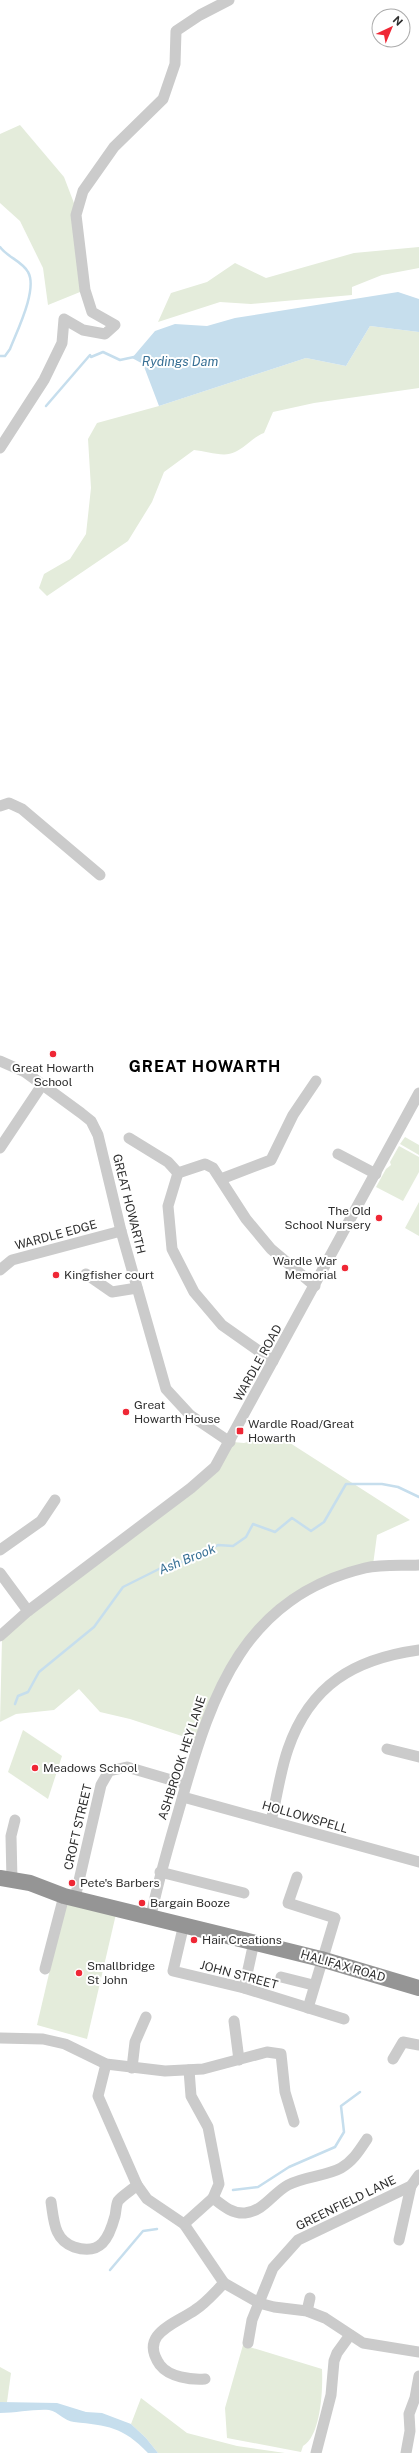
<svg xmlns="http://www.w3.org/2000/svg" width="419" height="2453" font-family="'Public Sans',sans-serif">
<rect width="100%" height="100%" fill="#fff"/>
<g fill="#e4ecdb">
<path d="M 20,125 L 64,177 L 77,211 L 85,290 L 48,305 L 43,268 L 20,221 L 0,203 L 0,134 Z"/>
<path d="M 419,247 L 419,268 L 382,275 L 352,287 L 352,295 L 251,304 L 220,302 L 158,322 L 171,293 L 207,282 L 235,263 L 266,278 L 354,253 Z"/>
<path d="M 370,326 L 419,332 L 419,388 L 314,403 L 273,412 L 264,433 C 253,437 246,447 235,452 C 224,458 207,451 194,450 L 164,472 L 152,502 L 128,541 L 47,596 L 39,588 L 44,574 L 70,559 L 86,534 L 91,488 L 88,439 L 97,423 L 159,406 L 306,358 L 346,366 Z"/>
<path d="M 405,1137 L 419,1145 L 419,1155 L 400,1144 Z"/>
<path d="M 399,1146 L 419,1157 L 419,1172 L 403,1201 L 376,1187 L 386,1169 L 391,1165 L 390,1162 Z"/>
<path d="M 419,1202 L 419,1236 L 405,1228 Z"/>
<path d="M 276,1434 L 410,1520 L 377,1535 L 373,1565 L 342,1572 L 252,1632 L 197,1741 L 130,1719 L 100,1712 L 79,1689 L 54,1710 L 16,1714 L 0,1722 L 2,1639 L 30,1612 L 193,1492 L 233,1442 L 244,1443 Z"/>
<path d="M 23,1730 L 62,1756 L 48,1799 L 8,1772 Z"/>
<path d="M 66,1901 L 116,1914 L 87,2039 L 37,2025 Z"/>
<path d="M 243,2345 L 322,2369 C 323,2389 321,2436 303,2446 L 301,2452 L 227,2438 L 225,2408 Z"/>
<path d="M 0,2367 L 11,2373 L 7,2402 L 0,2402 Z"/>
<path d="M 141,2398 L 187,2433 L 237,2446 L 285,2453 L 158,2453 L 146,2438 L 131,2424 Z"/>
</g>
<g fill="#c6deed">
<path d="M 398,292 L 419,299 L 419,332 L 370,326 L 346,366 L 306,358 L 159,406 L 143,364 L 132,358 L 155,331 L 175,324 L 207,326 L 235,318 Z"/>
<path d="M 0,2402 L 57,2403 L 86,2412 L 102,2413 L 131,2424 L 146,2438 L 158,2453 L 148,2453 C 122,2426 108,2426 74,2422 C 64,2421 59,2412 49,2410 C 34,2409 16,2413 0,2413 Z"/>
</g>
<g fill="none" stroke-linecap="round" stroke-linejoin="round">
<g stroke="#c6deed" stroke-width="2.5">
<path d="M 0,247 C 7,257 22,261 28,272 C 38,289 17,331 10,349 L 5,356 L 0,356"/>
<path d="M 46,406 L 90,355 L 91,357 L 103,352 L 120,360 L 134,357"/>
<path d="M 15,1704 L 18,1696 L 28,1692 L 39,1672 L 94,1627 L 123,1587 L 159,1569 L 198,1557 L 218,1545 L 233,1546 L 246,1537 L 253,1524 L 275,1532 L 292,1518 L 311,1531 L 324,1522 L 346,1484 L 382,1484 L 398,1487 L 419,1497"/>
<path d="M 233,2190 L 258,2187 L 289,2167 L 335,2147 L 344,2132 L 341,2106 L 360,2092"/>
<path d="M 110,2270 L 143,2231 L 157,2229"/>
</g>
<g stroke="#cbcbcb" stroke-width="11">
<path d="M 0,448 L 44,380 L 62,343 L 64,319 L 83,330 L 105,334 L 115,325 L 92,312 L 85,290 L 76,215 L 83,191 L 114,147 L 163,99 L 175,64 L 176,31 L 200,15 L 229,0"/>
<path d="M 0,806 L 9,803 L 22,809 L 100,875"/>
<path d="M 0,1061 L 25,1072 L 81,1113 L 91,1121 L 98,1135 L 121,1231 L 166,1389 L 190,1415 L 230,1442"/>
<path d="M 129,1138 L 168,1162 L 178,1173"/>
<path d="M 0,1148 L 42,1085"/>
<path d="M 338,1154 L 376,1174"/>
<path d="M 178,1173 L 168,1206 L 172,1249 L 194,1292 L 222,1325 L 273,1361"/>
<path d="M 178,1173 L 205,1164 L 213,1168 L 246,1219 L 271,1249 L 315,1286"/>
<path d="M 221,1179 L 271,1160 L 293,1115 L 316,1081"/>
<path d="M 0,1270 L 12,1260 L 121,1231"/>
<path d="M 86,1274 L 112,1292 L 137,1288"/>
<path d="M 0,1550 L 41,1521 L 55,1500"/>
<path d="M 0,1573 L 28,1611"/>
<path d="M 0,1636 L 28,1611 L 191,1488 L 215,1467 L 419,1093"/>
<path d="M 387,1749 L 419,1757"/>
<path d="M 183,1797 L 419,1862"/>
<path d="M 271,1821 C 277,1797 280,1772 288,1749 C 310,1685 354,1659 419,1650"/>
<path d="M 160,1872 L 244,1893"/>
<path d="M 297,1877 L 288,1903 L 335,1918 L 308,2008"/>
<path d="M 12,1880 L 11,1836 L 15,1820"/>
<path d="M 75,1898 L 101,1785 L 109,1771 L 127,1767 L 185,1784"/>
<path d="M 151,1916 C 159,1876 171,1838 182,1799 C 212,1693 244,1597 365,1568 C 382,1564 402,1566 419,1565"/>
<path d="M 184,1924 L 173,1971 L 244,1988 L 344,2019"/>
<path d="M 45,1969 L 64,1896"/>
<path d="M 281,1977 L 313,1985"/>
<path d="M 244,1988 L 254,1942"/>
<path d="M 234,2021 L 239,2060"/>
<path d="M 0,2038 L 43,2039 L 65,2044 L 106,2064 L 165,2071 L 203,2069 L 267,2052 L 281,2054 L 285,2092 L 294,2122"/>
<path d="M 393,2059 L 403,2042 L 419,2045"/>
<path d="M 106,2064 L 98,2096 L 137,2185 L 147,2199 L 184,2224 L 224,2283 C 215,2292 206,2303 195,2310 C 175,2324 138,2334 160,2365 C 169,2377 191,2380 205,2379"/>
<path d="M 132,2068 L 135,2042 L 146,2017"/>
<path d="M 213,2198 C 222,2205 232,2214 245,2213 C 264,2211 273,2193 288,2185 C 305,2176 327,2176 341,2168 C 353,2161 359,2151 367,2139"/>
<path d="M 51,2202 C 54,2221 54,2240 74,2247 C 101,2256 109,2238 115,2216 C 116,2212 116,2205 118,2201 C 123,2195 132,2190 137,2185"/>
<path d="M 184,2224 L 213,2198 L 219,2184 L 208,2127 L 191,2096 L 189,2070"/>
<path d="M 399,2240 L 411,2186"/>
<path d="M 224,2283 L 259,2303 L 274,2307 L 307,2311 L 325,2318 L 363,2343 L 419,2352"/>
<path d="M 307,2311 L 310,2298"/>
<path d="M 248,2343 L 252,2320 L 273,2268 L 298,2240 L 411,2186 L 419,2175"/>
<path d="M 316,2453 L 331,2395 L 334,2361 L 337,2353 L 350,2335"/>
<path d="M 406,2453 L 410,2431 L 409,2414 L 415,2398 L 419,2376"/>
</g>
<path stroke="#959595" stroke-width="16" d="M 0,1878 L 30,1883 L 64,1896 L 321,1959 L 419,1988"/>
</g>
<g fill="#ef2735" stroke="#fff" stroke-width="1.5">
<circle cx="53" cy="1054" r="4"/>
<circle cx="379" cy="1218" r="4"/>
<circle cx="345" cy="1268" r="4"/>
<circle cx="56" cy="1275" r="4"/>
<circle cx="126" cy="1412" r="4"/>
<rect x="236" y="1427" width="8" height="8" rx="2"/>
<circle cx="35" cy="1768" r="4"/>
<circle cx="72" cy="1883" r="4"/>
<circle cx="142" cy="1903" r="4"/>
<circle cx="194" cy="1940" r="4"/>
<circle cx="79" cy="1973" r="4"/>
</g>
<g text-anchor="middle" dominant-baseline="central" stroke-width="4" stroke-linejoin="round" paint-order="stroke">
<g font-size="12" fill="#2e2e2e" stroke="#fff" text-anchor="start">
<text x="53" y="1068" text-anchor="middle">Great Howarth<tspan x="53" dy="14">School</tspan></text>
<text x="371" y="1211" text-anchor="end">The Old<tspan x="371" dy="14">School Nursery</tspan></text>
<text x="337" y="1261" text-anchor="end">Wardle War<tspan x="337" dy="14">Memorial</tspan></text>
<text x="64" y="1275">Kingfisher court</text>
<text x="134" y="1405">Great<tspan x="134" dy="14">Howarth House</tspan></text>
<text x="248" y="1424">Wardle Road/Great<tspan x="248" dy="14">Howarth</tspan></text>
<text x="43" y="1768">Meadows School</text>
<text x="80" y="1883">Pete's Barbers</text>
<text x="150" y="1903">Bargain Booze</text>
<text x="202" y="1940">Hair Creations</text>
<text x="87" y="1966">Smallbridge<tspan x="87" dy="14">St John</tspan></text>
</g>
<g font-size="12" fill="#2e2e2e" stroke="#fff">
<text transform="translate(129 1204) rotate(76)">GREAT HOWARTH</text>
<text transform="translate(56 1235) rotate(-15)">WARDLE EDGE</text>
<text transform="translate(258 1363) rotate(-61)">WARDLE ROAD</text>
<text transform="translate(182 1758) rotate(-72)">ASHBROOK HEY LANE</text>
<text transform="translate(305 1817) rotate(16)">HOLLOWSPELL</text>
<text transform="translate(78 1827) rotate(-77)">CROFT STREET</text>
<text transform="translate(343 1966) rotate(16)">HALIFAX ROAD</text>
<text transform="translate(239 1975) rotate(15)">JOHN STREET</text>
<text transform="translate(346 2203) rotate(-26)">GREENFIELD LANE</text>
</g>
<g font-size="13" font-style="italic" fill="#387095" stroke="#fff">
<text x="180" y="361">Rydings Dam</text>
<text transform="translate(187 1559) rotate(-22)">Ash Brook</text>
</g>
<g font-size="16" font-weight="bold" letter-spacing="1" fill="#000" stroke="#fff">
<text x="205" y="1066">GREAT HOWARTH</text>
</g>
</g>
<g transform="translate(391 28) rotate(44)"><circle r="19" fill="#ffffff" stroke="#ababab"/>
<path d="M0-3L7 15L0 10L-7 15Z" fill="#ef2735"/>
<text y="-6" font-size="11" font-weight="bold" text-anchor="middle" fill="#2e2e2e">N</text>
</g>
</svg>
